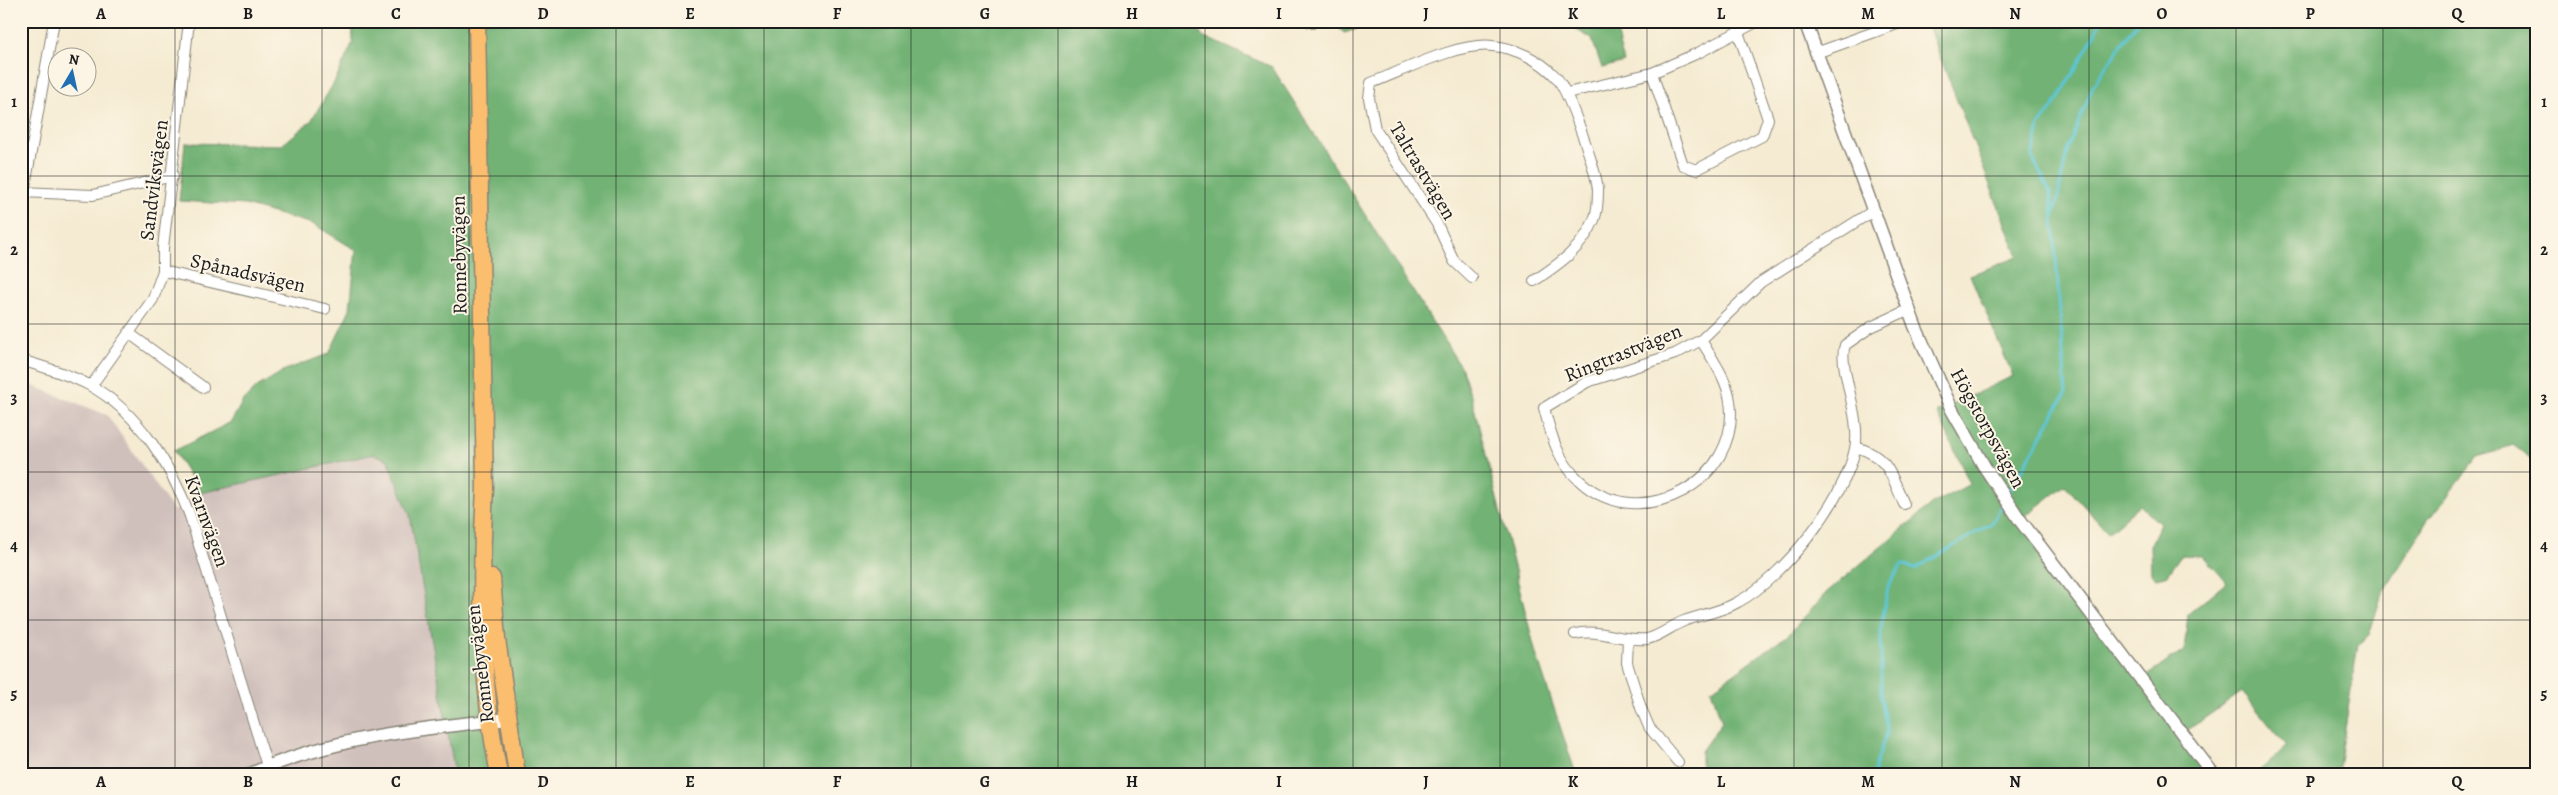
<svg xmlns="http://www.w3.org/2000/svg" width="2558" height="795" font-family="Alegreya,serif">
<rect width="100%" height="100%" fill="#fcf5e5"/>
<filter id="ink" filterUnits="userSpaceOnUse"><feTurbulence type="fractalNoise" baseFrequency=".02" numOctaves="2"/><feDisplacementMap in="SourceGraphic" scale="10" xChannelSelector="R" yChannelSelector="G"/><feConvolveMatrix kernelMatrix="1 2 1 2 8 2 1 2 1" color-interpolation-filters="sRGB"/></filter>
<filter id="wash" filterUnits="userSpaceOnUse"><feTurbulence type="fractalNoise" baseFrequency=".0096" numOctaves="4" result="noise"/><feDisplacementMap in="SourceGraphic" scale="20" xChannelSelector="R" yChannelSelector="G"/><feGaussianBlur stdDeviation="1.12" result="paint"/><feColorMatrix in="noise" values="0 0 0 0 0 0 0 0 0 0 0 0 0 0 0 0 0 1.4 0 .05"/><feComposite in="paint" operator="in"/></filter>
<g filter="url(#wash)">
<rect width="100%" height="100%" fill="#f5ebd2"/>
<path fill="#d0c0bc" d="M 21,381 L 107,415 L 174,511 L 200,493 L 374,454 L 388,460 L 410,515 L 455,774 L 21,774 Z"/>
<g fill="#72b275" stroke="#476748" fill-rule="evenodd">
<path d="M 352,21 L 1192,21 L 1202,36 L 1272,67 L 1462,369 L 1472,399 L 1536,654 L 1576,774 L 455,774 L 410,515 L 388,460 L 374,454 L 200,493 L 174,451 L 231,422 L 243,401 L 257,387 L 285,370 L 329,354 L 350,309 L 356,250 L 313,224 L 245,205 L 179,201 L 185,143 L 282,145 L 311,121 L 335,81 L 353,42 Z"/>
<path d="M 1332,21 L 1381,21 L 1344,33 Z"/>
<path d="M 1562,21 L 1619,21 L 1618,40 L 1624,62 L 1602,68 L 1592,39 Z"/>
<path d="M 1926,21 L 2537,21 L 2537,463 L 2513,445 L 2478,457 L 2427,521 L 2381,597 L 2369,635 L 2358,644 L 2338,774 L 2256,774 L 2287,746 L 2242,692 L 2182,734 L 2213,774 L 1701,774 L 1701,751 L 1722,722 L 1711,690 L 1788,635 L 1826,593 L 1932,504 L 1970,484 L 1937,412 L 2013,376 L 1970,275 L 2018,257 ZM 2065,485 L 2108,533 L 2140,505 L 2160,524 L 2150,546 L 2151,574 L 2156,578 L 2166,576 L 2181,555 L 2203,556 L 2227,582 L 2188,614 L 2184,651 L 2141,679 L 2020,520 Z"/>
</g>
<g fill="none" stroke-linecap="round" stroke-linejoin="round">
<g stroke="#5bc6d5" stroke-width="3">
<path d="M 2053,215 L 2050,192 L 2032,157 L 2039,126 L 2059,98 L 2102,21"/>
<path d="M 2007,496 L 2066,393 L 2053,219 L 2068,148 L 2094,84 L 2138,21"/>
<path d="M 1873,774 L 1887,730 L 1881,697 L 1881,628 L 1888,587 L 1902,564 L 1915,569 L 1992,523 L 2004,502"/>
</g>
</g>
</g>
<g filter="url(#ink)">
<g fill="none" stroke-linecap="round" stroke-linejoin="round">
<g stroke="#888477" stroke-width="12">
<g id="minor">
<path d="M 1308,21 L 1312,23"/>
<path d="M 1816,53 L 1905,21"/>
<path d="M 1652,73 L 1683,165 L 1696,170 L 1762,136 L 1768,119 L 1738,32"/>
<path d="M 1567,93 L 1652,73 L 1698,53 L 1758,21"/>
<path d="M 21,192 L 93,195 L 173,176"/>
<path d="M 24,192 L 54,21"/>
<path d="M 163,271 L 325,309"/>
<path d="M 1472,278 L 1454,261 L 1437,224 L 1375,129 L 1369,98 L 1371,83 C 1405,70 1458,42 1493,46 C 1516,48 1540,60 1556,77 C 1569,91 1596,170 1598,190 C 1598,198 1597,213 1594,220 C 1582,249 1559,264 1534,281"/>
<path d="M 130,334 L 203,387"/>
<path d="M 1701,340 C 1712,359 1727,378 1730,401 C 1742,481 1640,536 1580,481 C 1558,462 1551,435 1544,408 L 1587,382 L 1675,354 L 1701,340 L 1761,282 L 1873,211"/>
<path d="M 21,360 C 44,367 68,374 89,385 C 139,412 171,466 190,516 L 267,766"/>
<path d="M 91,386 L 153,299 L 163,271 L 163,248 L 189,21"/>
<path d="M 1856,447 C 1889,457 1891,475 1904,504"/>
<path d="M 1575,634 C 1600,628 1622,642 1647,639 C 1661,636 1671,626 1684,621 C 1702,614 1721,612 1738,602 C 1783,578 1845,499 1855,449 C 1862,417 1837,365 1845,345 L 1871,327 L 1910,309"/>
<path d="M 1628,638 L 1627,663 L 1641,708 L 1649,727 L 1678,762"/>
</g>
</g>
<g stroke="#888477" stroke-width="15">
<g id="tertiary">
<path d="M 1805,21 L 1915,326 L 1952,410 L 1984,466 L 2020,520 L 2213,774"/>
<path d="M 251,774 C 332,737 421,728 508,719"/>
</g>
</g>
<g stroke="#888477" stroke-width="19">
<g id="primary">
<path d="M 477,21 L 485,488 C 480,583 480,681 499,774"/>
<path d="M 492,578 L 497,639 L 517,774"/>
</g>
</g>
<use href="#minor" stroke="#fff" stroke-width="10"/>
<use href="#tertiary" stroke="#fff" stroke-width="12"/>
<use href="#primary" stroke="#fbbe6e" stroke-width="16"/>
</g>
</g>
<path fill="none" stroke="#1c1c1c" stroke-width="1" stroke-opacity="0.55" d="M 175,21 L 175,774M 322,21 L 322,774M 469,21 L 469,774M 616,21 L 616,774M 764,21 L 764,774M 911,21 L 911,774M 1058,21 L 1058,774M 1205,21 L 1205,774M 1353,21 L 1353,774M 1500,21 L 1500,774M 1647,21 L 1647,774M 1794,21 L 1794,774M 1942,21 L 1942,774M 2089,21 L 2089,774M 2236,21 L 2236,774M 2383,21 L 2383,774M 21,176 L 2537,176M 21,324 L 2537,324M 21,472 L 2537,472M 21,620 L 2537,620"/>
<g text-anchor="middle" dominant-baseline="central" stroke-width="4" stroke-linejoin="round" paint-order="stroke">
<g font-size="20" fill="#1c1c1c" stroke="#fcf5e5">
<text transform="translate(1423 171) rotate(59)">Taltrastvägen</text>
<text transform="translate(154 180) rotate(-83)">Sandviksvägen</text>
<text transform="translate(459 255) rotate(-91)">Ronnebyvägen</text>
<text transform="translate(248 273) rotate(13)">Spånadsvägen</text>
<text transform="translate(1623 353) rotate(-22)">Ringtrastvägen</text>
<text transform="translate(1988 428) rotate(61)">Högstorpsvägen</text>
<text transform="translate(207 521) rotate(70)">Kvarnvägen</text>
<text transform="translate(480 664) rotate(-97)">Ronnebyvägen</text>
</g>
</g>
<rect width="2558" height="795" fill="none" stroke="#fcf5e5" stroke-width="55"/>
<g transform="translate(72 72) rotate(9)"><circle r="24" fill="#fcf5e5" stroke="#a29e95"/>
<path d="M0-4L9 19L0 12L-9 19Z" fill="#1f6fb2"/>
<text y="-8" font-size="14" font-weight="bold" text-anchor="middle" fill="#1c1c1c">N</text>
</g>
<rect x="28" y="28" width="2502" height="740" fill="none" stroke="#1c1c1c" stroke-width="2"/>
<g font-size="16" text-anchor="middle" font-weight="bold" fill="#1c1c1c">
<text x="101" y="19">A</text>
<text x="248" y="19">B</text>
<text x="396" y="19">C</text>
<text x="543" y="19">D</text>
<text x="690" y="19">E</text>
<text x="837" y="19">F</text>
<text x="985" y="19">G</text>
<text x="1132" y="19">H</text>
<text x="1279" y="19">I</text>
<text x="1426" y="19">J</text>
<text x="1573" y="19">K</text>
<text x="1721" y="19">L</text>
<text x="1868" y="19">M</text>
<text x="2015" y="19">N</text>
<text x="2162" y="19">O</text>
<text x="2310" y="19">P</text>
<text x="2457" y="19">Q</text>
<text x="14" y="107">1</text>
<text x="2544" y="107">1</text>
<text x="14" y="255">2</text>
<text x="2544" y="255">2</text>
<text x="14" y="403">3</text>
<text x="2544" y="403">3</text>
<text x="14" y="551">4</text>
<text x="2544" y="551">4</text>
<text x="14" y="699">5</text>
<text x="2544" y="699">5</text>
<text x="101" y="787">A</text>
<text x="248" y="787">B</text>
<text x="396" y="787">C</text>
<text x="543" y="787">D</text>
<text x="690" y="787">E</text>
<text x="837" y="787">F</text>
<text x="985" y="787">G</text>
<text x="1132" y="787">H</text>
<text x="1279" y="787">I</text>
<text x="1426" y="787">J</text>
<text x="1573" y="787">K</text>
<text x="1721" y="787">L</text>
<text x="1868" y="787">M</text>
<text x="2015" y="787">N</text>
<text x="2162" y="787">O</text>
<text x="2310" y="787">P</text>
<text x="2457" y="787">Q</text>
</g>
</svg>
